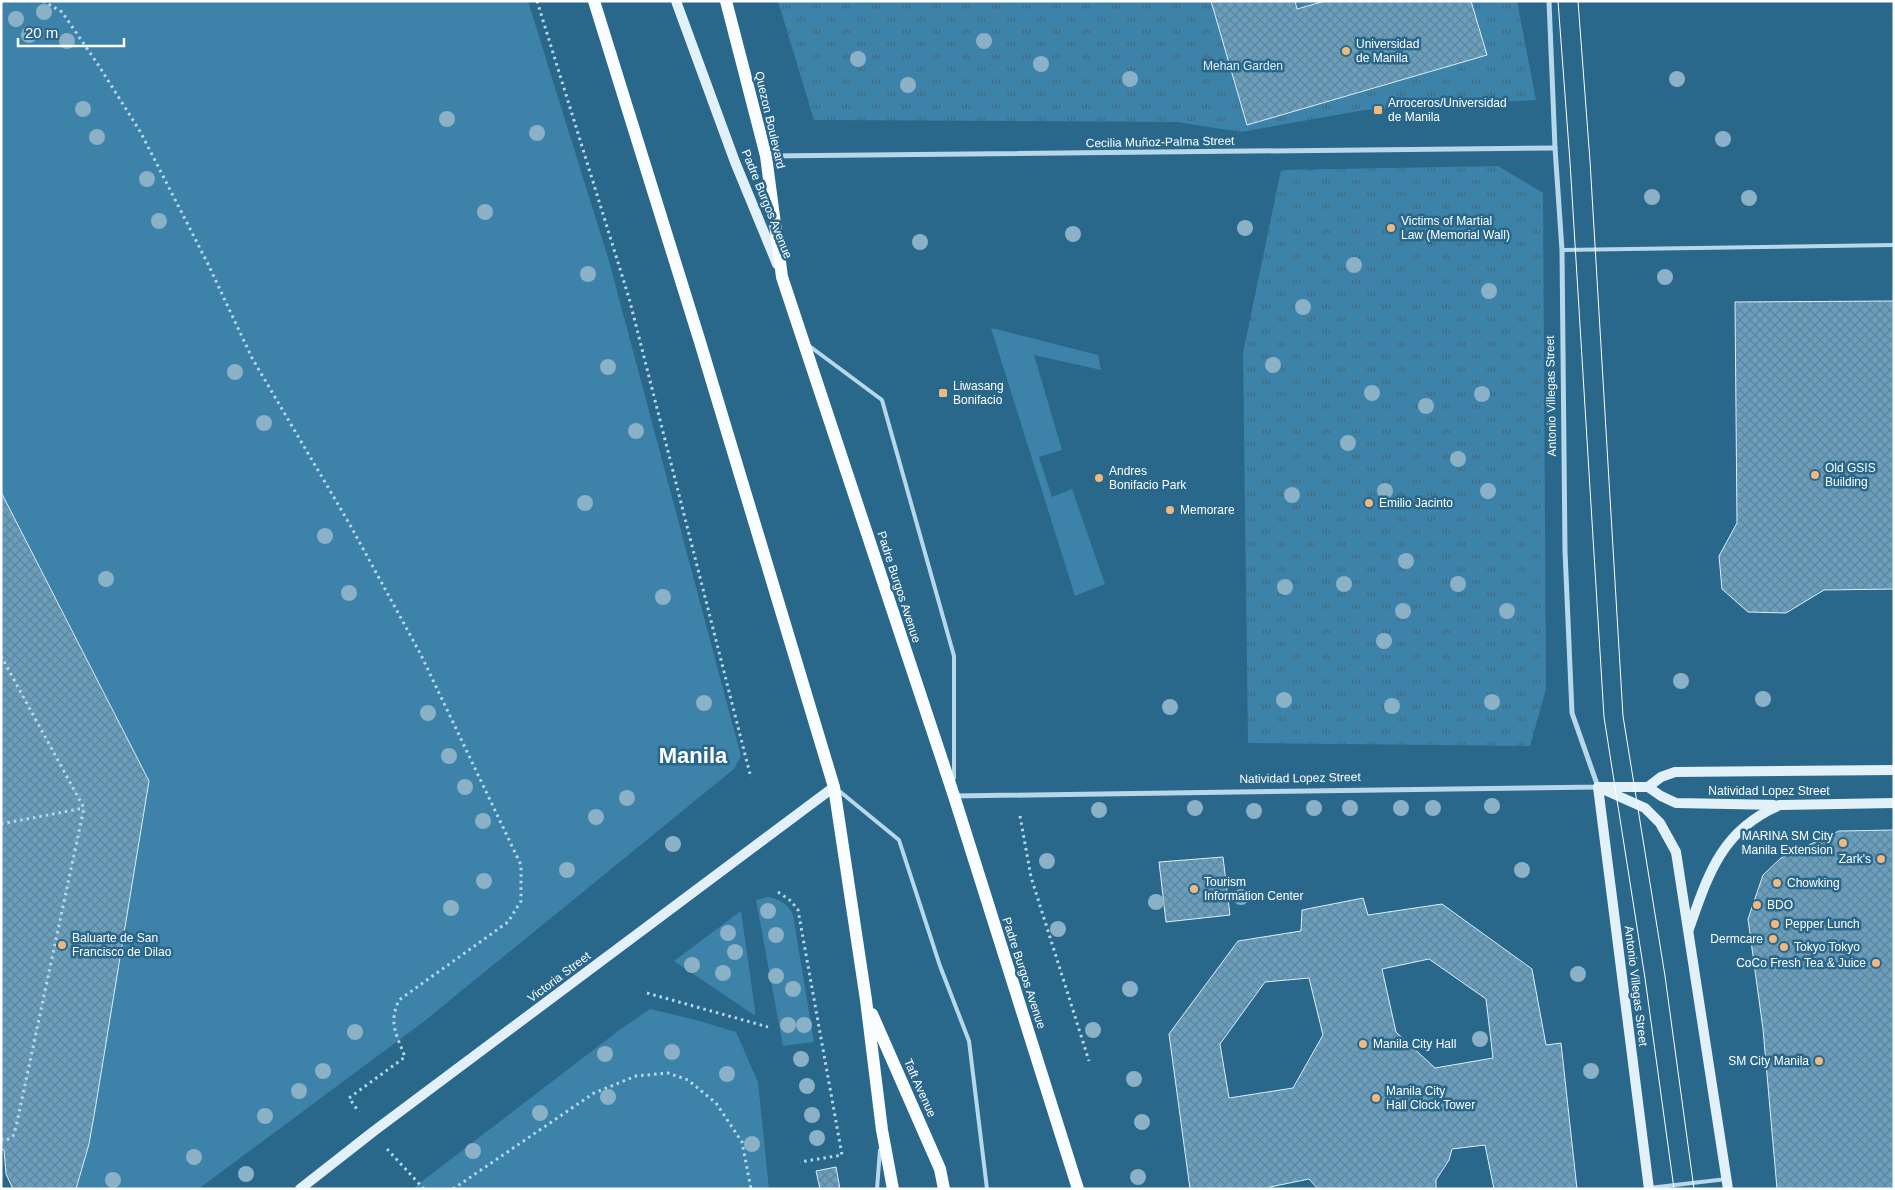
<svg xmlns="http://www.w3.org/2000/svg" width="1895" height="1190" font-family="Helvetica,sans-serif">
<defs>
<pattern id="park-tufts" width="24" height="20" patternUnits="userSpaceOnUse" patternTransform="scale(1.25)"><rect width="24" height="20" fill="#3d82a8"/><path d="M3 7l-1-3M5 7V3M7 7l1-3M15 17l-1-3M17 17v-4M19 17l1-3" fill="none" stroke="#446a7f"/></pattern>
<pattern id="building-cross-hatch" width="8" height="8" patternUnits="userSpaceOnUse" patternTransform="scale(1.25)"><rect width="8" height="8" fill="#699ebd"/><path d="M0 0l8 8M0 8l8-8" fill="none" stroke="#60859b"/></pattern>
</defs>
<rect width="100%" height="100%" fill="#29678b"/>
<g fill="#3d82a8">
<path d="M 1,1 L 528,1 L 609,261 L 741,756 L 734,769 L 422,1023 L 201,1187 L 197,1189 L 76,1189 L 89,1144 L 95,1110 L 149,781 L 1,492 Z"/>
<path d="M 991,328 L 1098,355 L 1101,370 L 1034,355 L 1062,450 L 1039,457 L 1052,497 L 1072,489 L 1105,584 L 1075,596 Z"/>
<path d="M 768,897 C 780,899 788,904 793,915 L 814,1042 L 783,1046 L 756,900 Z"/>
<path d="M 741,911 L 755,1010 L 755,1015 L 754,1015 L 674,961 Z"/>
<path d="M 650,1009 L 696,1020 L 736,1032 L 758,1082 L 769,1189 L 412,1189 L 618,1031 Z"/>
</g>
<g fill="url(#park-tufts)">
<path d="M 778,1 L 1517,1 L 1536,100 L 1365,110 L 1241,132 L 1177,122 L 814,120 Z"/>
<path d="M 1498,166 L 1543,193 L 1546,689 L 1530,746 L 1248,743 L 1243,353 L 1281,170 Z"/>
</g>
<g fill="url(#building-cross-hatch)" stroke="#dbeef8" fill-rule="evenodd">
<path d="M 1211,1 L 1295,1 L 1297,9 L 1325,1 L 1471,1 L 1487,55 L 1247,125 Z"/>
<path d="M 1894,301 L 1894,589 L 1824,590 L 1786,613 L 1748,612 L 1722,589 L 1719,556 L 1737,523 L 1735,302 Z"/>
<path d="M 1,492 L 149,781 L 95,1110 L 89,1144 L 76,1189 L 13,1189 L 6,1174 L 4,1150 L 1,1149 Z"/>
<path d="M 1894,830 L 1894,1189 L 1777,1189 L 1763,1029 L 1748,919 L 1763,875 L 1781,858 L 1839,831 Z"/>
<path d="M 1223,857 L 1230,915 L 1166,922 L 1159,862 Z"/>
<path d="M 1363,898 L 1368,915 L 1442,904 L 1532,969 L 1546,1045 L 1561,1043 L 1577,1189 L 1494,1189 L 1485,1145 L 1452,1149 L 1449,1160 L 1436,1180 L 1436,1189 L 1318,1189 L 1309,1179 L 1270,1187 L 1271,1189 L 1190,1189 L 1169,1034 L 1238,941 L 1301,931 L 1302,910 ZM 1429,959 L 1486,999 L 1493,1058 L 1435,1068 L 1396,1032 L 1382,969 ZM 1309,978 L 1323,1035 L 1293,1088 L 1229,1098 L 1220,1044 L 1265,982 Z"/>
<path d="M 836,1167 L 840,1189 L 820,1189 L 816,1171 Z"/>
</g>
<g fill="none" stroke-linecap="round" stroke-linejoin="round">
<g stroke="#b7d8ea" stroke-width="3" stroke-dasharray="2.5 4" stroke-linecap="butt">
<path d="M 43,1 L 62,12 L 99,66 L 141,133 L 208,264 L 252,358 L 349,523 L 420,653 L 521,865 L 521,901 L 508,922 L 399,1000 C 388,1024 397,1035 405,1057 L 349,1098 L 359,1112"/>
<path d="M 537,1 L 629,298 L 751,778"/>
<path d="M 1,656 L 84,808 L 16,1127 L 13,1136 L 7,1140 L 1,1139"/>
<path d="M 1020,816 L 1031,877 L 1089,1061"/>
<path d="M 1,824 L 84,808"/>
<path d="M 778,892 L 791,901 L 798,910 L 842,1155 L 800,1162"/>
<path d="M 647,993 L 768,1027"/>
<path d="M 387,1149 L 424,1189"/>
<path d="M 453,1189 L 594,1093 L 636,1076 L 668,1073 L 688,1080 L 716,1103 L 742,1142 L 751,1189"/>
</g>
<g stroke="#b7d8ea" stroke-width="4">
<path d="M 1562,250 L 1894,245"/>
<path d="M 808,345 L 882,400 L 954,656 L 954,778"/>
<path d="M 838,790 L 899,840 L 940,966 L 969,1041 L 987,1189"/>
<path d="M 1649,1188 L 1727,1179"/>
<path d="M 877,1189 L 880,1150"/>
</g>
<g stroke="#b7d8ea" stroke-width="5">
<path d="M 766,156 L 1555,148"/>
<path d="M 954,796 L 1598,787 L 1572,713 L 1565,551 L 1562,250 L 1555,148 L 1549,1"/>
</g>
<g stroke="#e2f0f8" stroke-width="10">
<path d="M 676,1 L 735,162 L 777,264"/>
<path d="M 1598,787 L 1645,808 L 1660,823 L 1676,852 L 1728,1189"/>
<path d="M 1598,787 L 1649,1189"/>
<path d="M 1601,787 L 1648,787 L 1661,777 L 1675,772 L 1894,770"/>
<path d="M 1648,787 L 1661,796 L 1676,803 L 1781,805 L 1894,803"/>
<path d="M 1689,929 C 1708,875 1721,831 1778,806"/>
<path d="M 300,1189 L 374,1131 L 834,787"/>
</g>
<g stroke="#fafdfe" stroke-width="12">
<path d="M 594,1 L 700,342 L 834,787 L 866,1000 L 882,1130 L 893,1189"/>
<path d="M 726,1 L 766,156 L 782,277 L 954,796 L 1078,1189"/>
<path d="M 872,1014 L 940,1169 L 944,1189"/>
</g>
<g stroke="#fff" stroke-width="1">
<path d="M 1558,1 L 1570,162 L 1604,717 L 1645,978 L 1674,1189"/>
<path d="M 1578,1 L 1590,161 L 1623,716 L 1665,976 L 1694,1189"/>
</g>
</g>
<g fill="#8bb1c7">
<circle cx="44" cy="12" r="8"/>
<circle cx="16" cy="19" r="8"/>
<circle cx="29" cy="35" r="8"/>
<circle cx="67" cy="41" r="8"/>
<circle cx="984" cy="41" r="8"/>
<circle cx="858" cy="59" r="8"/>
<circle cx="1041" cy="64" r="8"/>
<circle cx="1130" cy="79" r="8"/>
<circle cx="1677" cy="79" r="8"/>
<circle cx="908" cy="85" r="8"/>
<circle cx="83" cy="109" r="8"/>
<circle cx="447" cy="119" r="8"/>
<circle cx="537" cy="133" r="8"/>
<circle cx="97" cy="137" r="8"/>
<circle cx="1723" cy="139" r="8"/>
<circle cx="147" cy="179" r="8"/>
<circle cx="1652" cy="197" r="8"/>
<circle cx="1749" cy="198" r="8"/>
<circle cx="485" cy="212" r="8"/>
<circle cx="159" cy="221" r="8"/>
<circle cx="1245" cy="228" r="8"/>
<circle cx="1073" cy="234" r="8"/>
<circle cx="920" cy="242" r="8"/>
<circle cx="1354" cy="265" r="8"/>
<circle cx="588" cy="274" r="8"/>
<circle cx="1665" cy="277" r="8"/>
<circle cx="1489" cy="291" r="8"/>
<circle cx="1303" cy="307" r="8"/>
<circle cx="1273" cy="365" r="8"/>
<circle cx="608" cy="367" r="8"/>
<circle cx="235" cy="372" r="8"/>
<circle cx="1372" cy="393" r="8"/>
<circle cx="1482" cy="394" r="8"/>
<circle cx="1426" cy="406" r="8"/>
<circle cx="264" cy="423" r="8"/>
<circle cx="636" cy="431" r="8"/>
<circle cx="1348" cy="443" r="8"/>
<circle cx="1458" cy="459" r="8"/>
<circle cx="1385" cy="491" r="8"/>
<circle cx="1488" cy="491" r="8"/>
<circle cx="1292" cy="495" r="8"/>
<circle cx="585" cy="503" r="8"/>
<circle cx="325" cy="536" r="8"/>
<circle cx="1406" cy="561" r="8"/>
<circle cx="106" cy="579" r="8"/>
<circle cx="1344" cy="584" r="8"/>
<circle cx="1458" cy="584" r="8"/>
<circle cx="1285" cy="587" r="8"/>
<circle cx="349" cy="593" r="8"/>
<circle cx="663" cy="597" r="8"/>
<circle cx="1403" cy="611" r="8"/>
<circle cx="1507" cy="611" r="8"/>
<circle cx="1384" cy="641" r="8"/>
<circle cx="1681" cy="681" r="8"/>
<circle cx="1763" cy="699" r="8"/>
<circle cx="1284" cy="700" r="8"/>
<circle cx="1492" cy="702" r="8"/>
<circle cx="704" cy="703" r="8"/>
<circle cx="1392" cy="706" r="8"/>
<circle cx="1170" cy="707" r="8"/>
<circle cx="428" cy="713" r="8"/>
<circle cx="449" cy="756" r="8"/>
<circle cx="465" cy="787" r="8"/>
<circle cx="627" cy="798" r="8"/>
<circle cx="1492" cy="806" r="8"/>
<circle cx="1195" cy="808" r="8"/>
<circle cx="1314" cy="808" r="8"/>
<circle cx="1350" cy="808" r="8"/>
<circle cx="1401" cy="808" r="8"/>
<circle cx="1433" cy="808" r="8"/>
<circle cx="1099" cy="810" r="8"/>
<circle cx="1254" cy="811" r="8"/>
<circle cx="596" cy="817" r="8"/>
<circle cx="483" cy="821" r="8"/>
<circle cx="673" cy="844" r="8"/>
<circle cx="1047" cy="861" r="8"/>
<circle cx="567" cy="870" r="8"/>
<circle cx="1522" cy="870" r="8"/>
<circle cx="484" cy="881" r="8"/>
<circle cx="1241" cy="897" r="8"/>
<circle cx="1156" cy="902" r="8"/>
<circle cx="451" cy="908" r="8"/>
<circle cx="768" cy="911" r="8"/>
<circle cx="1058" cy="929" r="8"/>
<circle cx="728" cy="933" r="8"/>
<circle cx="776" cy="935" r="8"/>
<circle cx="735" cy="952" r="8"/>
<circle cx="692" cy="965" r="8"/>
<circle cx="723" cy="973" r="8"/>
<circle cx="1578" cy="974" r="8"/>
<circle cx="776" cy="976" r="8"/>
<circle cx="793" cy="989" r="8"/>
<circle cx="1130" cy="989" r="8"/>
<circle cx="788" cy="1025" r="8"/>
<circle cx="804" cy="1025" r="8"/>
<circle cx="1093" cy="1030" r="8"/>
<circle cx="355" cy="1032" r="8"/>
<circle cx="1480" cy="1039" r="8"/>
<circle cx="672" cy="1052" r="8"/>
<circle cx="605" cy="1054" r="8"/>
<circle cx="801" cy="1059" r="8"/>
<circle cx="323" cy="1071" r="8"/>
<circle cx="1591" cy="1071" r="8"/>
<circle cx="727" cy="1074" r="8"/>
<circle cx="1134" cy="1079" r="8"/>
<circle cx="807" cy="1086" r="8"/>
<circle cx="299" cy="1091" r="8"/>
<circle cx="608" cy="1097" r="8"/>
<circle cx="540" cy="1113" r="8"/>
<circle cx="812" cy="1115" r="8"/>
<circle cx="265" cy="1116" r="8"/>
<circle cx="1142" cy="1122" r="8"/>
<circle cx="817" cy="1138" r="8"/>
<circle cx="752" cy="1144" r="8"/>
<circle cx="473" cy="1151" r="8"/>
<circle cx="194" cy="1157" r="8"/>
<circle cx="246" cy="1174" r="8"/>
<circle cx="1138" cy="1177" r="8"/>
<circle cx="113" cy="1180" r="8"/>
</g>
<g fill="#f1b97e" stroke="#29678b" stroke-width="2">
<circle cx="1346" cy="51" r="5"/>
<rect x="1373" y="105" width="10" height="10" rx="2.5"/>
<circle cx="1391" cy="228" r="5"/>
<rect x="938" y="388" width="10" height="10" rx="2.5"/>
<circle cx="1815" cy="475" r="5"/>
<circle cx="1099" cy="478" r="5"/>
<circle cx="1369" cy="503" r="5"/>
<circle cx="1170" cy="510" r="5"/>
<circle cx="1843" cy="843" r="5"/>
<circle cx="1881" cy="859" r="5"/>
<circle cx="1777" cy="883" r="5"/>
<circle cx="1194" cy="889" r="5"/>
<circle cx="1757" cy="905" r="5"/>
<circle cx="1775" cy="924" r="5"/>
<circle cx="1773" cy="939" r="5"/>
<circle cx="62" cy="945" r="5"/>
<circle cx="1784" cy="947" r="5"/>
<circle cx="1876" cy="963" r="5"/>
<circle cx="1363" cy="1044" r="5"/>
<circle cx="1819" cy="1061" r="5"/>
<circle cx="1376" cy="1098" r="5"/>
</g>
<g text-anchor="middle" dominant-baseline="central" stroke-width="5" stroke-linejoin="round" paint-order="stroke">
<g font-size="12" fill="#fff" stroke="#29678b" text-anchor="start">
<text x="1356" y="44">Universidad<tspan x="1356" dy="14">de Manila</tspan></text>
<text x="1388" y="103">Arroceros/Universidad<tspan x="1388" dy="14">de Manila</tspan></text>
<text x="1401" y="221">Victims of Martial<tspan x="1401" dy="14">Law (Memorial Wall)</tspan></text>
<text x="953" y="386">Liwasang<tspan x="953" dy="14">Bonifacio</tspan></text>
<text x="1825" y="468">Old GSIS<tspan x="1825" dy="14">Building</tspan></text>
<text x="1109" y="471">Andres<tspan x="1109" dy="14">Bonifacio Park</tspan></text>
<text x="1379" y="503">Emilio Jacinto</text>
<text x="1180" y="510">Memorare</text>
<text x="1833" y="836" text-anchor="end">MARINA SM City<tspan x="1833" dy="14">Manila Extension</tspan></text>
<text x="1871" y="859" text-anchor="end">Zark's</text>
<text x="1204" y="882">Tourism<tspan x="1204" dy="14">Information Center</tspan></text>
<text x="1787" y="883">Chowking</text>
<text x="1767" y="905">BDO</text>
<text x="1785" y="924">Pepper Lunch</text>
<text x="72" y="938">Baluarte de San<tspan x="72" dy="14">Francisco de Dilao</tspan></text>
<text x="1763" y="939" text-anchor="end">Dermcare</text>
<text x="1794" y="947">Tokyo Tokyo</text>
<text x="1866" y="963" text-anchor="end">CoCo Fresh Tea &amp; Juice</text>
<text x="1373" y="1044">Manila City Hall</text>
<text x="1809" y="1061" text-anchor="end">SM City Manila</text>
<text x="1386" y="1091">Manila City<tspan x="1386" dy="14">Hall Clock Tower</tspan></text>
</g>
<g font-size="12" fill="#dbeef8" stroke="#29678b">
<text x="1243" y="66">Mehan Garden</text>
</g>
<g font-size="12" fill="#fff" stroke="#29678b">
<text transform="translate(770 120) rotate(77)">Quezon Boulevard</text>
<text transform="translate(1160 142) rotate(-1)">Cecilia Muñoz-Palma Street</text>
<text transform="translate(767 204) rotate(68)">Padre Burgos Avenue</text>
<text transform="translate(1551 396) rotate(-91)">Antonio Villegas Street</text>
<text transform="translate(899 587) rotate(72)">Padre Burgos Avenue</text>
<text transform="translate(1300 778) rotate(-1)">Natividad Lopez Street</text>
<text x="1769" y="791">Natividad Lopez Street</text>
<text transform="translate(1024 973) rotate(72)">Padre Burgos Avenue</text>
<text transform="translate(559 977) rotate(-37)">Victoria Street</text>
<text transform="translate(1636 986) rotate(83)">Antonio Villegas Street</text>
<text transform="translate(920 1088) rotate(66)">Taft Avenue</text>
</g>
<g font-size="22" font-weight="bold" fill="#fff" stroke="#29678b">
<text x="693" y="755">Manila</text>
</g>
</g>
<rect width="1895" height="1190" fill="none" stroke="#ffffff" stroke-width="5"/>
<path d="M18 38v8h106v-8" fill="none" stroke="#ffffff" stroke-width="2.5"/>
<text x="25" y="38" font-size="15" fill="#ffffff" stroke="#29678b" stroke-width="4" paint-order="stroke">20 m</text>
</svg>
